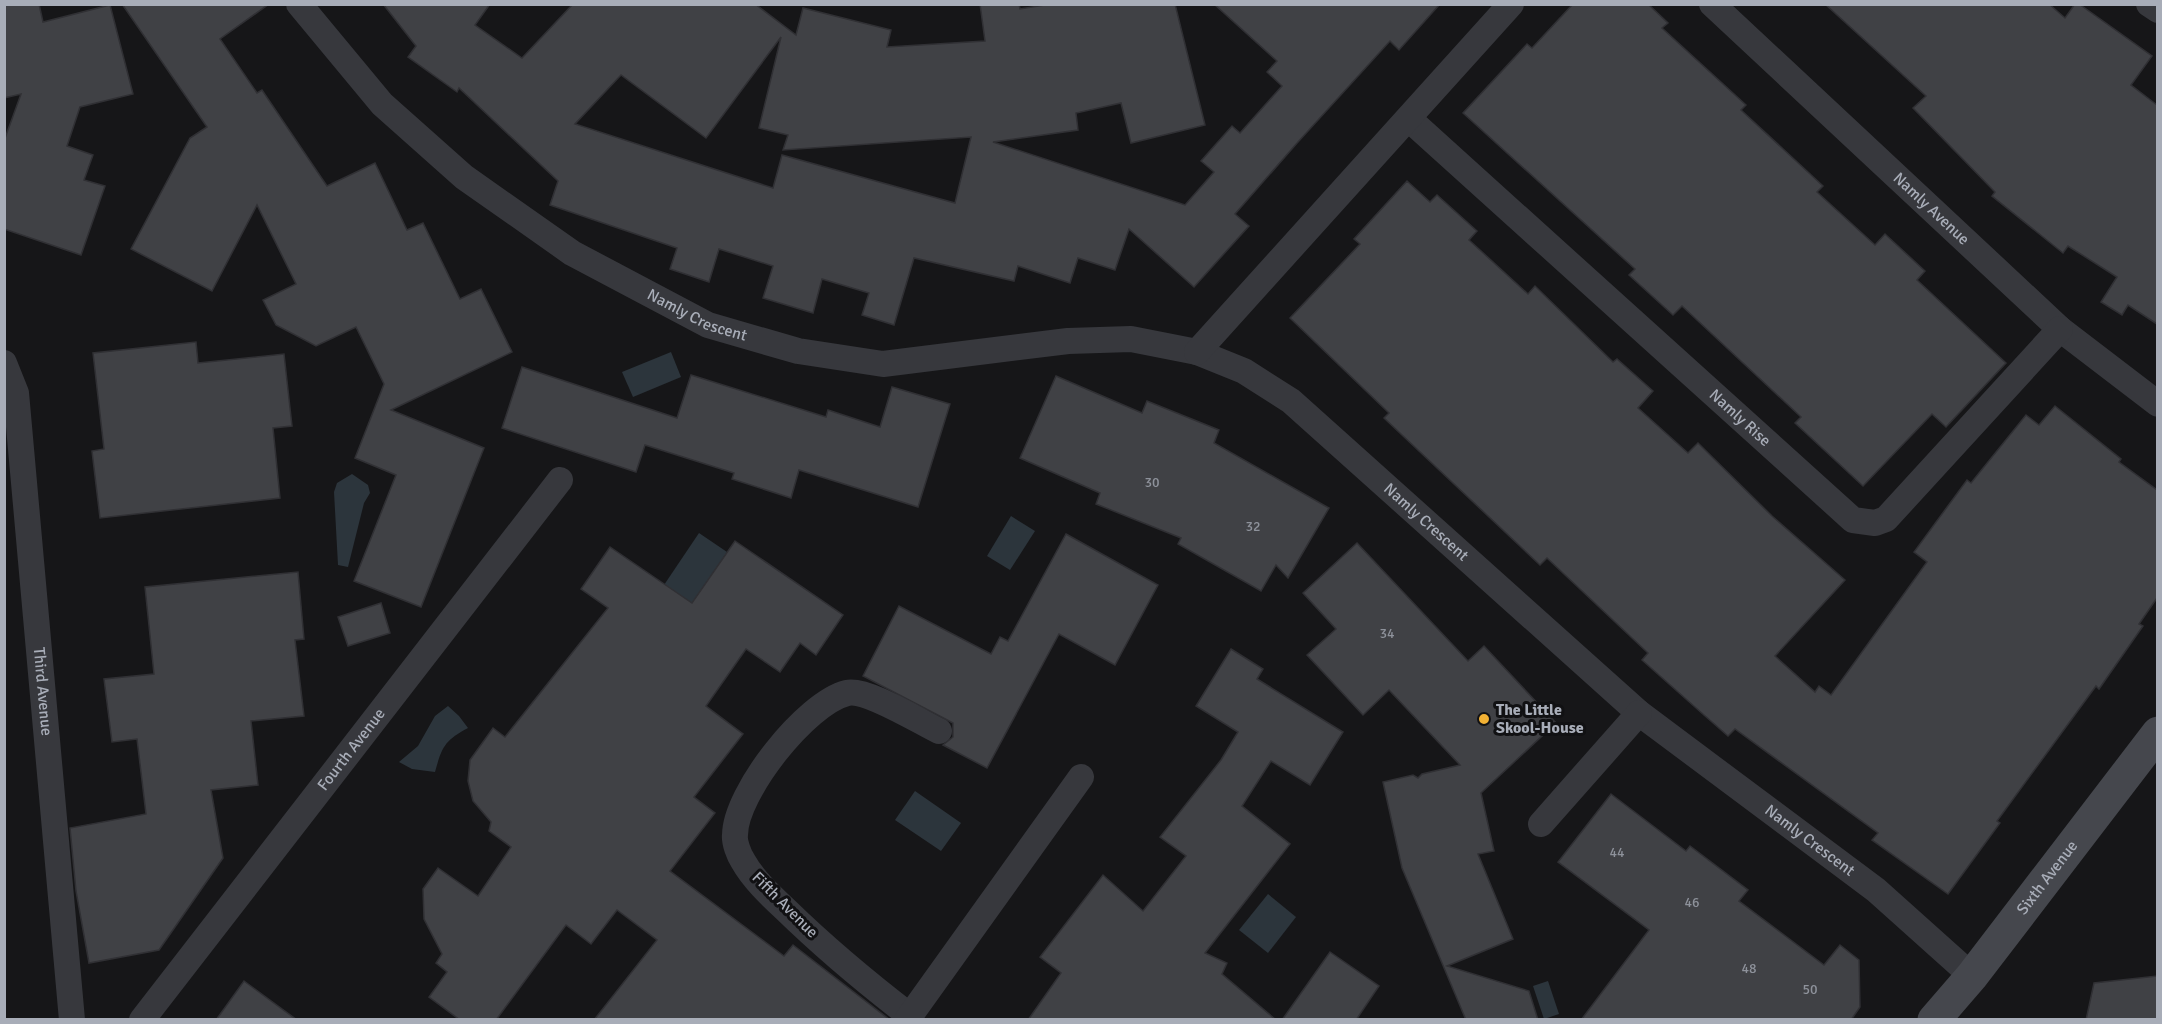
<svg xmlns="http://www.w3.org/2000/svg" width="2162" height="1024" font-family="Signika,sans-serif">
<rect width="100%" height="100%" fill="#161618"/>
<g fill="#2c353c">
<path d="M 671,352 L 681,377 L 633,397 L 622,372 Z"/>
<path d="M 352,474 L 368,485 L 370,493 L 364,503 L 348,567 L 338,565 L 334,492 L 337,483 Z"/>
<path d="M 1011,516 L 1035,531 L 1010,570 L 987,556 Z"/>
<path d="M 699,533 L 727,552 L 692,603 L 664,585 Z"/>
<path d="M 448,706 L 459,716 L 468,728 C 444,741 442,747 435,772 L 412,769 L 399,762 L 418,746 L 435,716 Z"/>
<path d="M 915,791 L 961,823 L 941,851 L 895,820 Z"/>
<path d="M 1268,894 L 1296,917 L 1268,953 L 1239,930 Z"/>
<path d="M 1548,981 L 1559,1014 L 1544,1019 L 1533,986 Z"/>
</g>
<g fill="#404145" stroke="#303034" stroke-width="1.5" fill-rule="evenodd">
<path d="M 4,4 L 39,4 L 43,22 L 110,5 L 133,94 L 80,107 L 67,146 L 93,155 L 84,180 L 105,186 L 81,255 L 4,229 L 4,141 L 21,94 L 4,98 Z"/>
<path d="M 122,4 L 269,4 L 220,39 L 257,93 L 262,90 L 327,186 L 375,163 L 407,230 L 423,223 L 460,299 L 481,289 L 512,352 L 391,410 L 484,448 L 421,607 L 354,581 L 396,475 L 355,458 L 384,384 L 356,327 L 316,346 L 276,325 L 263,300 L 296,284 L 257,205 L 212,291 L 131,249 L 190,138 L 207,127 Z"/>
<path d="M 383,4 L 490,4 L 475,25 L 522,58 L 573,4 L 755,4 L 796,35 L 803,8 L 891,30 L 887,47 L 985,41 L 980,4 L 1019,4 L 1020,9 L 1051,4 L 1175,4 L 1205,125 L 1131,143 L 1121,103 L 1076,113 L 1078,130 L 993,142 L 1185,205 L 1214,172 L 1201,161 L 1232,126 L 1240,133 L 1282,86 L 1267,72 L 1277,61 L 1214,4 L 1440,4 L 1399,50 L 1390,41 L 1298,142 L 1235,214 L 1249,226 L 1194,287 L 1129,229 L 1115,270 L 1078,258 L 1070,283 L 1018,266 L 1014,281 L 914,258 L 894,325 L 862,315 L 869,293 L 822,279 L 813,313 L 763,298 L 773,266 L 719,249 L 709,282 L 670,269 L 677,248 L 550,205 L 558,181 L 459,88 L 457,92 L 408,57 L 416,46 ZM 781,37 L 759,128 L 788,135 L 783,150 L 971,137 L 955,203 L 782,155 L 773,188 L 575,124 L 621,75 L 706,138 Z"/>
<path d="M 1573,4 L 1648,4 L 1668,23 L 1662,28 L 1746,105 L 1741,110 L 1823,186 L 1817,192 L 1875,245 L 1885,234 L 1925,271 L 1917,280 L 2006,363 L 1946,427 L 1932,414 L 1863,486 L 1795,423 L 1801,417 L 1682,306 L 1673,315 L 1629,275 L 1635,269 L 1463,113 L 1527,44 L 1532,48 Z"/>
<path d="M 1825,4 L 2049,4 L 2065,18 L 2075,4 L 2079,4 L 2152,56 L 2131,85 L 2157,105 L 2157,324 L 2128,305 L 2122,315 L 2101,302 L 2117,277 L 2068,246 L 2063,253 L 1992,196 L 1995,192 L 1913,108 L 1926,96 Z"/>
<path d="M 1407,181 L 1430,202 L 1437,195 L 1477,231 L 1469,240 L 1528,294 L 1535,286 L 1613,362 L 1617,359 L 1653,391 L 1638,408 L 1688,453 L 1698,443 L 1772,516 L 1845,580 L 1775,656 L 1815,692 L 1819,686 L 1831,695 L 1927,562 L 1914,552 L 1967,480 L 1971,483 L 2026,415 L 2039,425 L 2055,406 L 2121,459 L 2119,462 L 2157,490 L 2157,598 L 2139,624 L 2143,626 L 2099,689 L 2096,686 L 1997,821 L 2000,823 L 1948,894 L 1872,840 L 1878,833 L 1735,729 L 1728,736 L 1704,715 L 1642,660 L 1648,653 L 1547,558 L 1540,565 L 1384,418 L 1389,413 L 1290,318 L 1360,244 L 1354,239 Z"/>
<path d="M 196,342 L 198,363 L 284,354 L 292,426 L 273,428 L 280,498 L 100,518 L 92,451 L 104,449 L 93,353 Z"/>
<path d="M 522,367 L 677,418 L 691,375 L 826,417 L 828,410 L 880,427 L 892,387 L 950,404 L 918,507 L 799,470 L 791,498 L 732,479 L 734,473 L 645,445 L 636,472 L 502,428 Z"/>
<path d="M 1056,376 L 1142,413 L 1147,401 L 1219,430 L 1214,443 L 1329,508 L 1288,578 L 1276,565 L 1261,591 L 1178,544 L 1181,538 L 1096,504 L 1100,493 L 1020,458 Z"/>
<path d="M 1066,534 L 1158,585 L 1115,665 L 1059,634 L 987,768 L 943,745 L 953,737 L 953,723 L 863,676 L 899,606 L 991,654 L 1000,637 L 1008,641 Z"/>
<path d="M 735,541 L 843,615 L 816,655 L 800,643 L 780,672 L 746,649 L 706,706 L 743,734 L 694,797 L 715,813 L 670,871 L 784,956 L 793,945 L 890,1020 L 594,1020 L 657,940 L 617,910 L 591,944 L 566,925 L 496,1020 L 460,1020 L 429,997 L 447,972 L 436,963 L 442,954 L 424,919 L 423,889 L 438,868 L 478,896 L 511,847 L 489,831 L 491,822 L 473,801 L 468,781 L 470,760 L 493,728 L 505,737 L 608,608 L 581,589 L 610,547 L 692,603 Z"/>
<path d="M 1357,543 L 1468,661 L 1484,646 L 1556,723 L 1481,793 L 1494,851 L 1478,854 L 1513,939 L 1447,966 L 1529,991 L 1538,1020 L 1466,1020 L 1402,868 L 1383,782 L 1413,775 L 1418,778 L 1422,774 L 1460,765 L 1389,690 L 1363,715 L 1307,655 L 1336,629 L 1303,593 Z"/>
<path d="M 298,572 L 304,639 L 295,640 L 304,716 L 251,721 L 258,785 L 211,790 L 223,858 L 159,950 L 89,963 L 76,891 L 70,828 L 146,814 L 137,739 L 112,742 L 104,679 L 154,674 L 145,587 Z"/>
<path d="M 381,603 L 390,633 L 348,646 L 338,617 Z"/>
<path d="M 1231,649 L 1263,669 L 1257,679 L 1343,732 L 1310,785 L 1271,761 L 1242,806 L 1290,844 L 1205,953 L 1227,963 L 1222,974 L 1276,1020 L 1028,1020 L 1061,973 L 1040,957 L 1103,875 L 1143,911 L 1186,856 L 1160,837 L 1221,760 L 1238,732 L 1196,706 Z"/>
<path d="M 1611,794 L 1686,851 L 1690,846 L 1748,890 L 1739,901 L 1824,965 L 1840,945 L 1859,960 L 1860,1007 L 1851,1020 L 1581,1020 L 1649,930 L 1558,862 Z"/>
<path d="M 1330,952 L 1379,986 L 1356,1020 L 1282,1020 Z"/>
<path d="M 2157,976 L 2157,1020 L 2086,1020 L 2094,983 Z"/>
<path d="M 244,981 L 297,1020 L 216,1020 Z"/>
</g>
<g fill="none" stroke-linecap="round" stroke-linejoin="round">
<g stroke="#37383d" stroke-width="26">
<path id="s1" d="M 299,4 L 382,104 L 464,177 L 572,253 L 708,325 L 798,351 L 883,364 L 1068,341 L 1131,339 L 1197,352 L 1244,371 L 1291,401 L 1639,713 L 1876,890 L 1972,976"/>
<path id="s2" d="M 1712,4 L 2060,329 L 2158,404"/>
<path d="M 2149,4 L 2158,10"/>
<path id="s3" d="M 1409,119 L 1853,520 L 1875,523 L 1886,519 L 2060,329"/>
<path d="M 1197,352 L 1511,4"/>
<path id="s4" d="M 4,363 L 16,393 L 72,1020"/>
<path d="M 1541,824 L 1639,713"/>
<path d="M 910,1016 C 867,983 824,947 785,909 C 770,895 753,879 743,861 C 739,855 734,842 735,835 C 735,793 806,703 847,693 C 866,688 920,722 939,731"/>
<path id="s5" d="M 142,1020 L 560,480"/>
<path d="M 907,1020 L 1081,777"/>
</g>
<path stroke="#45474d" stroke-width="33" id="s6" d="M 1934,1020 L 1972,976 L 2158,733"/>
</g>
<circle fill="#f2b134" stroke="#111113" stroke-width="2" cx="1484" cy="719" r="6"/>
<g text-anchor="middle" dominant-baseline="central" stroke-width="6" stroke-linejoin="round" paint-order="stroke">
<g font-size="14" fill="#8e929b">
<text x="1152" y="482">30</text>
<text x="1253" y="526">32</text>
<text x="1387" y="633">34</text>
<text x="1617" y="852">44</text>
<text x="1692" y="902">46</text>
<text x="1749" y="968">48</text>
<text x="1810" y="989">50</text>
</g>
<g font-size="16" fill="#a8adb8" stroke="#111113">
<text stroke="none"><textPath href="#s2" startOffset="300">Namly Avenue</textPath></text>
<text stroke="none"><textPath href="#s1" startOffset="512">Namly Crescent</textPath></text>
<text stroke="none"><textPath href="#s3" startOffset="446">Namly Rise</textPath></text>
<text stroke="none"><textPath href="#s1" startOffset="1310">Namly Crescent</textPath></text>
<text stroke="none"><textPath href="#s4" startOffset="332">Third Avenue</textPath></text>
<text stroke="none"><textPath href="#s5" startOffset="342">Fourth Avenue</textPath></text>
<text stroke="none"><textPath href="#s1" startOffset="1809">Namly Crescent</textPath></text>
<text stroke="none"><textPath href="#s6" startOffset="182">Sixth Avenue</textPath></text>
<text transform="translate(785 905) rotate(45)">Fifth Avenue</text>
</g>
<g font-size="16" font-weight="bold" fill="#a8adb8" stroke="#111113" text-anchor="start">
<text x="1496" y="710">The Little<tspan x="1496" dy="18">Skool-House</tspan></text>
</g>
</g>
<rect width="2162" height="1024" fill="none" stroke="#a8adb8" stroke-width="12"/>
</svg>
